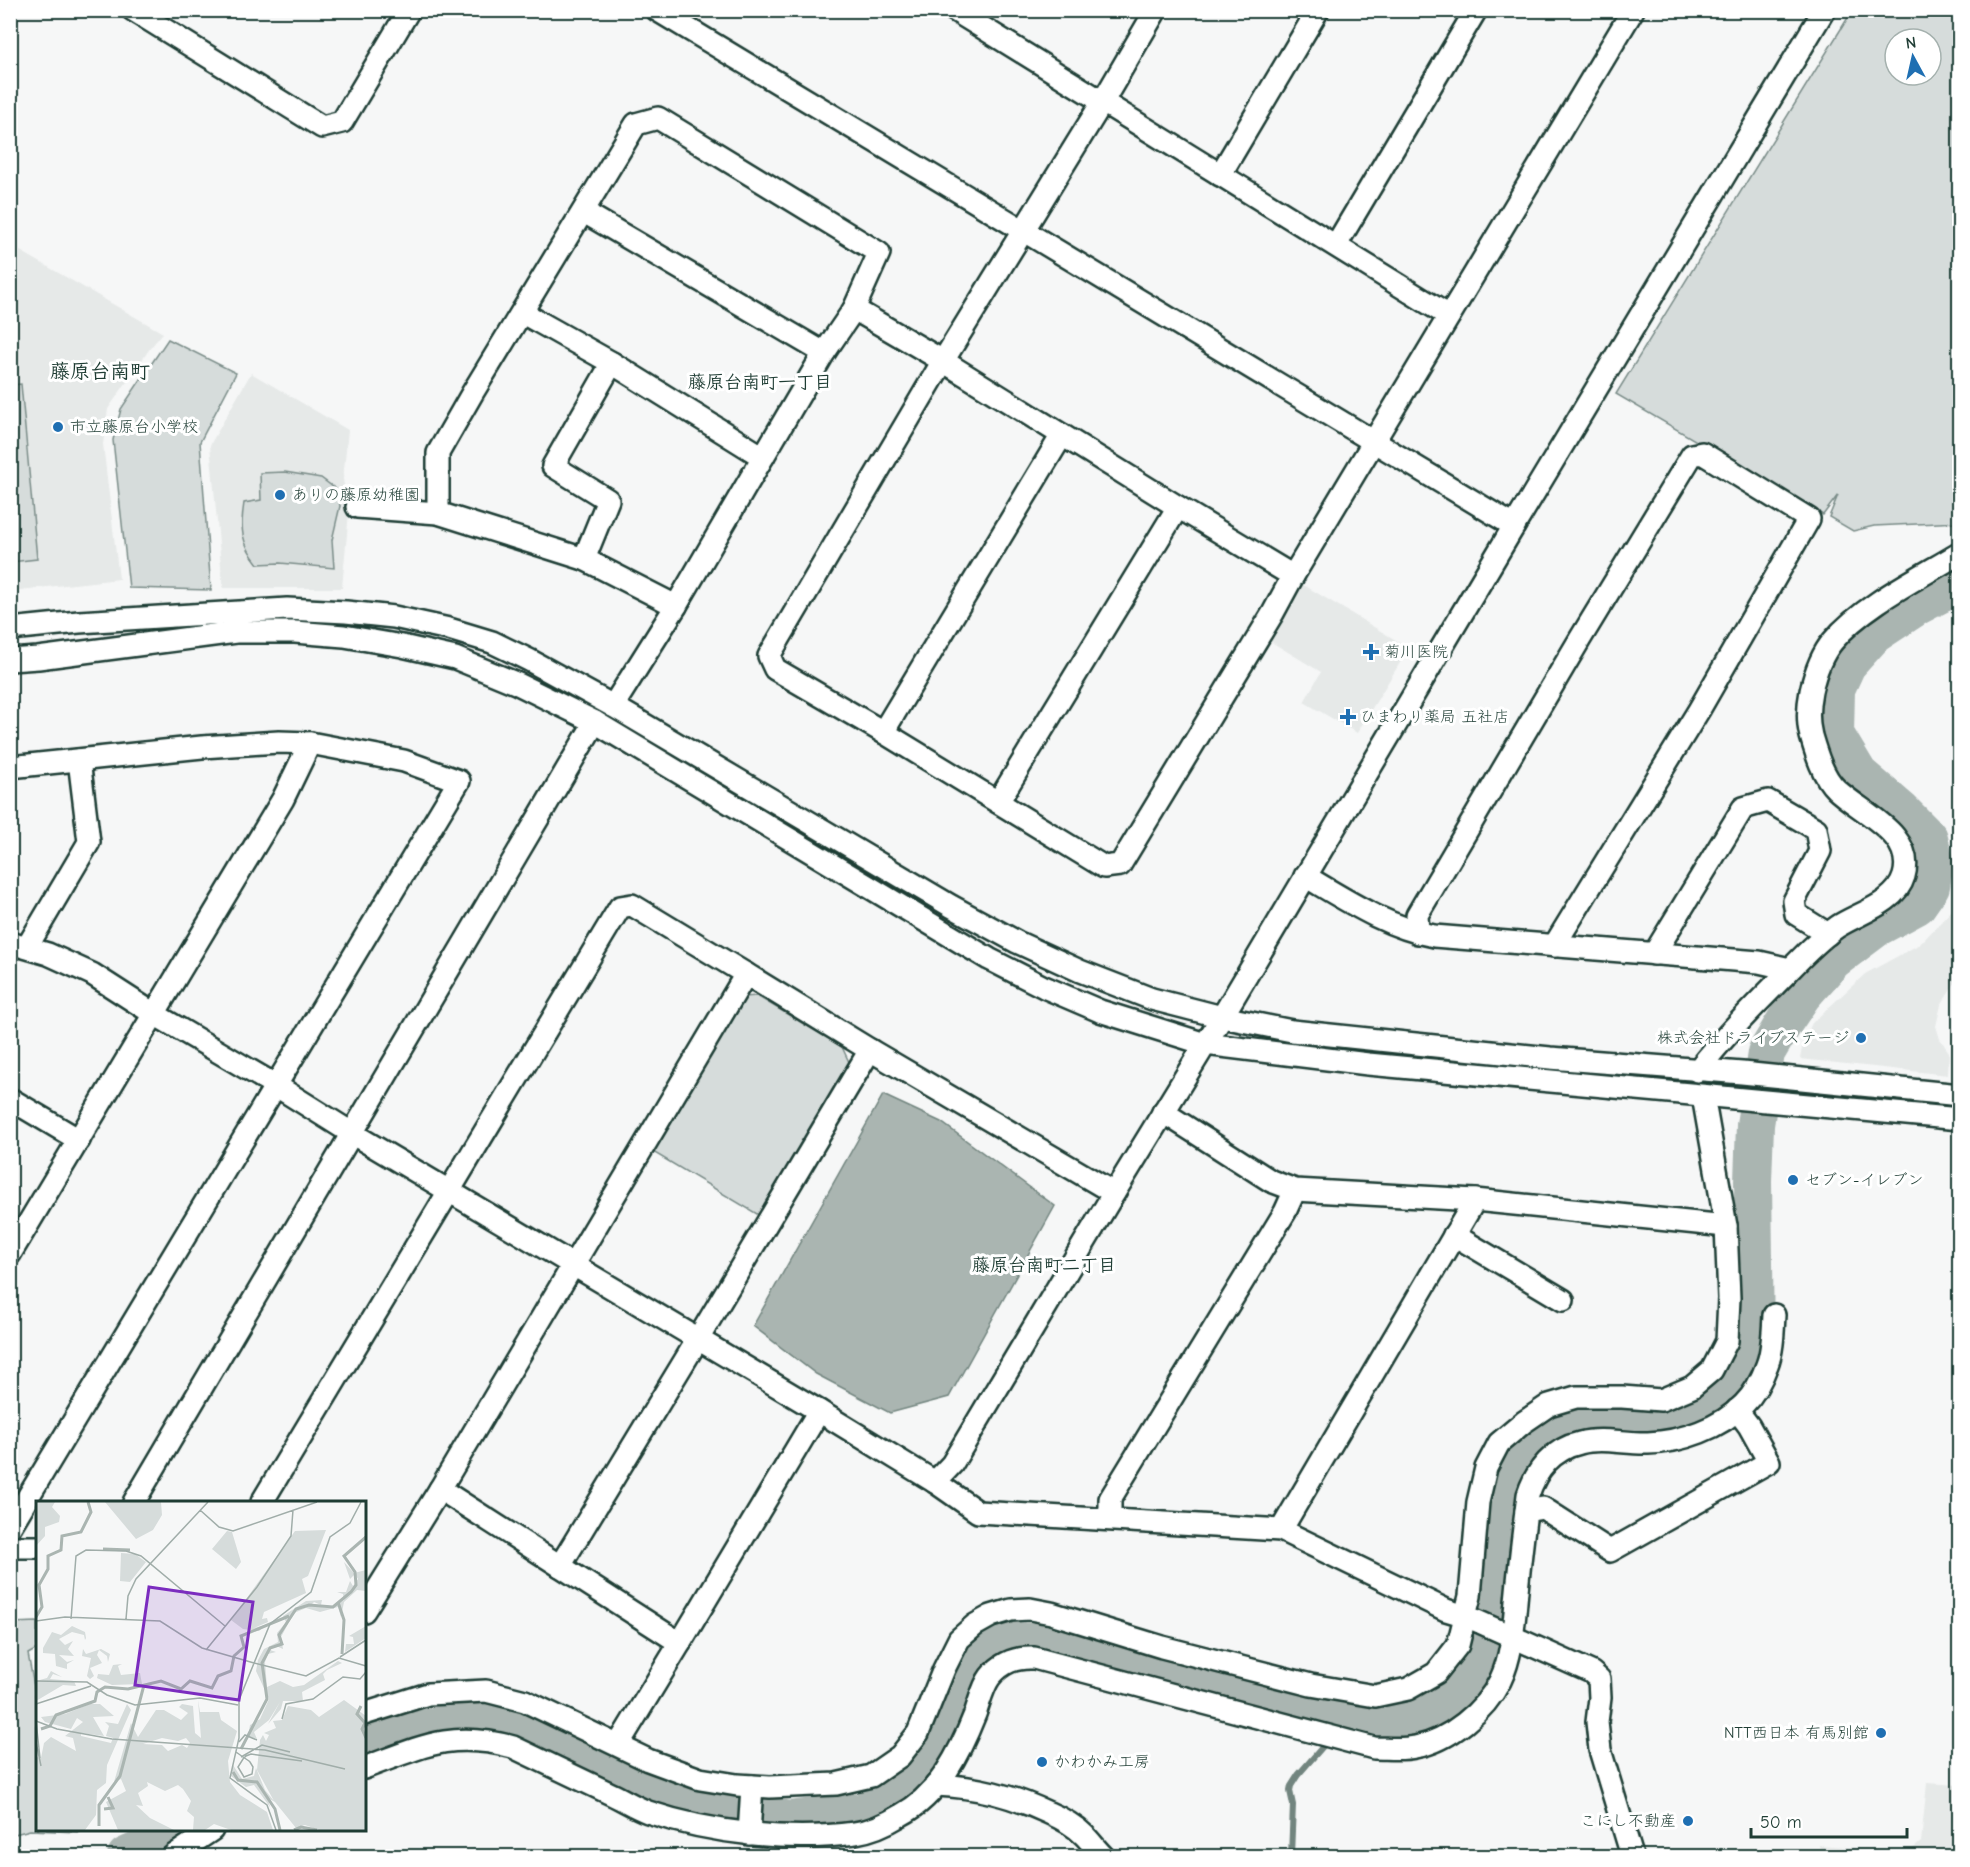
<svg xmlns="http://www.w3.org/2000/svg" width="1970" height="1867" font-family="'Comic Neue','Klee One',sans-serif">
<rect width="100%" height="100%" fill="#f6f7f7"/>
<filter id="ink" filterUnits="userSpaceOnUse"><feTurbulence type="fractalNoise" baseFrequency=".0167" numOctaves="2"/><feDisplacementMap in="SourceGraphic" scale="12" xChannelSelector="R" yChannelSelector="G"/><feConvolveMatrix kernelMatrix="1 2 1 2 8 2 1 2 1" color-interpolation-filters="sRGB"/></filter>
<g filter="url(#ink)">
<g fill="#e6e9e8">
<path d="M 10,245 L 163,333 L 151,347 L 108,409 L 103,444 L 119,579 L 11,591 Z"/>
<path d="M 251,373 L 348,430 L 343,479 L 349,512 L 342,588 L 223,588 L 210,445 Z"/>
<path d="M 1302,584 L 1409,648 L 1357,733 L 1304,702 L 1321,672 L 1268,640 Z"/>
<path d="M 1959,903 L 1959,977 L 1941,1005 L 1936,1026 L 1940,1039 L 1949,1052 L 1948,1075 L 1800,1059 L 1803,1042 L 1812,1023 L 1865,974 L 1920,944 Z"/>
<path d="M 1927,1783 L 1959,1785 L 1952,1856 L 1821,1856 L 1819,1845 L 1909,1852 L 1921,1842 Z"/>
</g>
<g fill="#d6dcdb" stroke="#7a8c88" stroke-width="1.5" fill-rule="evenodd">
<path d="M 1852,11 L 1959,11 L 1959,522 L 1874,526 L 1853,531 L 1829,517 L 1838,495 L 1823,515 L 1616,394 ZM 1895,39 L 1931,39 L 1931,75 L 1895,75 Z"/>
<path d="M 168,339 L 236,373 L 200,442 L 211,590 L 129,588 L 113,440 L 121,409 Z"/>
<path d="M 21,384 L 37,559 L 11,562 L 11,385 Z"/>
<path d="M 285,472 L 321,478 L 337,490 L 340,506 L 332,540 L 334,568 L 280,563 L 258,564 C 241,543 240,529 244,503 L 261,500 L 260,473 Z"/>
<path d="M 757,996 L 842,1047 L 849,1062 L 762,1217 L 653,1152 L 744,997 Z"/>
<path d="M 37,1622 L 37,1649 L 28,1654 L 37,1703 L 38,1830 L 89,1830 L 77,1832 L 30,1830 L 11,1835 L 11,1623 Z"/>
</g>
<path fill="#aab5b1" stroke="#72857f" stroke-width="1.5" d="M 883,1095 L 941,1122 L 1055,1206 L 949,1397 L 890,1413 L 816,1374 L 753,1326 Z"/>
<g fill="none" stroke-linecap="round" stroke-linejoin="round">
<g stroke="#72857f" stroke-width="6">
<path d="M 1337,1732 L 1352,1722"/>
<path d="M 1291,1856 L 1293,1805 L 1290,1791 L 1291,1786 L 1298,1775 L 1325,1744"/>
</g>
<g stroke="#aab5b1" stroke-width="38">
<path d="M 364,1747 L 409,1732 L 462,1720 L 496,1721 L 542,1740 L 606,1773 L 686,1799 L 789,1820 L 862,1812 L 902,1793 L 931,1763 L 955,1707 L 977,1662 L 1005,1642 L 1034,1642 L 1213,1685 L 1352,1722 L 1404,1722 L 1436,1708 L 1460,1692 L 1481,1662 L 1494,1617 L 1503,1504 L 1515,1466 L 1544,1439 L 1578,1426 L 1631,1425 L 1669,1421 L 1702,1407 L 1736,1382 L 1755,1342 L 1753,1181 L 1755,1125 L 1766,1053 L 1785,1021 L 1802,996 L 1834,960 L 1878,927 L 1917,906 L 1931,886 L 1935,862 L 1929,838 L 1902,811 L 1859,774 L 1835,734 L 1836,689 L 1847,665 L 1874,635 L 1918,606 L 1960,584"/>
<path d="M 126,1856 L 161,1840 L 174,1830"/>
</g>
<g stroke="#1f3d34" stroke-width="26">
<g id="minor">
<path d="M 133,10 L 322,127 L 342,122 L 409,10"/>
<path d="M 657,10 L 1514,526"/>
<path d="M 954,10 L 1449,316"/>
<path d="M 1156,10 L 1103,101 L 943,361 L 769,656 L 775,669 L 883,732 L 1104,867 L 1120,865 L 1273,613 L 1293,576 L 1633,10"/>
<path d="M 1220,175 L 1318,10"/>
<path d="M 584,212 L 824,353"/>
<path d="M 1336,245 L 1476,10"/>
<path d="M 854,309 L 943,361 L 1178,507 L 1293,576"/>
<path d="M 523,313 L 612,363 L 763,457"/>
<path d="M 357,507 L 438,513 L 584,559 L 676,606"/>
<path d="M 438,513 L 438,453 L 473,392 L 636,124 L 658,118 L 879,253 L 854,309 L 824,353 L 763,457 L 676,606 L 613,706"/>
<path d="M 584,559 L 608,500 L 553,466 L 612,363"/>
<path d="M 10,629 L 79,622 L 287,609 L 346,612 L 394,617 L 449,629 L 492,642 L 529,660 L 613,706 L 951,906 L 1017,942 L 1080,971 L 1152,999 L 1222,1017 L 1292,1031 L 1550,1058 L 1742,1073 L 1960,1095"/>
<path d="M 10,660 L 38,658 L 236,632 L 295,632 L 344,636 L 402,646 L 455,658 L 518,684 L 595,722 L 989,959 L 1044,987 L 1100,1011 L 1205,1044 L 1368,1064 L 1960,1119"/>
<path d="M 883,732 L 1062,435"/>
<path d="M 10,767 L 202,747 L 279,742 L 310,743 L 404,761 L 459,781 L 10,1527"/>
<path d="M 998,802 L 1178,507"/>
<path d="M 1305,876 C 1346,900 1386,927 1434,936 L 1759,962 L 1790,969"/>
<path d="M 1418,933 L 1417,915 L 1580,639 L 1692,455 L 1702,453 L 1809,519 L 1699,710 L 1554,946"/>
<path d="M 10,943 L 48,954 L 92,974 L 154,1014 L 275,1085 L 353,1134 L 819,1411 L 935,1482 L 978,1512 L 1281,1530 L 1446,1610 L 1466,1616 L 1591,1672 L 1599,1679 L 1600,1698 L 1597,1722 L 1600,1750 L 1632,1856"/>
<path d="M 27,947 L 89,842 L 79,760"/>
<path d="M 1654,954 L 1743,808 L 1768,801 L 1816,829 L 1820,851 L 1794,901 L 1796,914 L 1828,934"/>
<path d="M 1697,1071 C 1721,1040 1747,1013 1774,986 C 1794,966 1813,944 1837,927 C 1858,913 1896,904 1904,876 C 1916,834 1861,813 1836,789 C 1823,777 1816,753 1811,736 C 1807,721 1808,706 1811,691 C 1815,673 1821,655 1833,641 C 1863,605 1919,578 1960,553"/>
<path d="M 10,1099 L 79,1140"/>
<path d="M 1163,1112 L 1271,1181 L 1295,1190 L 1475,1200 L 1726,1226"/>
<path d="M 1454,1235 L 1563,1300"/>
<path d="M 10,1254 L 283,799 L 310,743"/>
<path d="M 935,1482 L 952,1464 L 1114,1193 L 1222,1017 L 1514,526 L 1824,10"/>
<path d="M 440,1489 L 680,1643 L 819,1411"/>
<path d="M 134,1502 L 595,722"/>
<path d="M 262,1502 L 620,907 L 632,905 L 746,974"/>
<path d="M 1526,1511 L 1543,1508 L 1610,1551 L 1769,1462 L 1749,1426 L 1737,1410"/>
<path d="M 1110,1519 L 1110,1499 L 1285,1212 L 1295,1190"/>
<path d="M 1281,1530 L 1475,1200"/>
<path d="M 10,1547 L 38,1547"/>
<path d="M 560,1566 L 698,1339 L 870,1050"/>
<path d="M 364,1611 L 440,1489 L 746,974 L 870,1050 L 1114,1193"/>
<path d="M 364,1714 L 428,1694 L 486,1691 L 525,1701 L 648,1760 L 700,1779 L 737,1785 L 770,1787 L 836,1784 L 871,1776 L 900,1756 L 918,1733 L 944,1669 L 959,1639 L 975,1625 L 991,1616 L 1011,1610 L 1030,1609 L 1051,1613 L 1162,1647 L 1311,1685 L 1375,1696 L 1408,1689 L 1436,1673 L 1458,1645 L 1470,1596 L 1478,1502 L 1486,1468 L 1499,1443 L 1524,1422 L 1549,1405 L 1576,1397 L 1622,1397 L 1661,1400 L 1692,1387 L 1712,1370 L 1727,1341 L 1729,1298 L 1726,1226 L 1703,1096"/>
<path d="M 618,1745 L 680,1643"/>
<path d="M 364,1768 C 421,1747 451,1730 513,1747 C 544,1762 576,1777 607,1792 C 621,1798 634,1807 648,1812 C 711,1833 789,1842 855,1833 C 870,1831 888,1823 901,1815 C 939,1795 960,1752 975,1714 C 979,1703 983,1686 990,1677 C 1002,1662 1016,1657 1034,1658 L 1374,1748 C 1388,1748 1402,1750 1415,1747 C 1449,1741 1485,1711 1500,1681 C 1513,1654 1514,1621 1517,1591 C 1520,1559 1524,1527 1528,1495 C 1536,1470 1553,1449 1580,1443 C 1601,1437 1626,1444 1648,1443 C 1681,1442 1721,1428 1744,1404 C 1754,1394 1762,1379 1767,1365 C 1773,1350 1773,1331 1774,1315"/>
<path d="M 936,1785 C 978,1787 1010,1795 1049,1813 C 1061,1818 1074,1825 1084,1835 C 1091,1842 1096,1849 1103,1856"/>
<path d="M 749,1834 L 752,1786"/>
<path d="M 173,1856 L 212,1830"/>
</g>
</g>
<use href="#minor" stroke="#fff" stroke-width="21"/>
</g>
</g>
<g fill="#1f6fb2" stroke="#fff" stroke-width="2">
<circle cx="58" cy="427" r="6"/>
<circle cx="280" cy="495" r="6"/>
<path d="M1368 643h6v6h6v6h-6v6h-6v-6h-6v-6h6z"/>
<path d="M1345 708h6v6h6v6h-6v6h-6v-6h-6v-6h6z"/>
<circle cx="1861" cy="1038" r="6"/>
<circle cx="1793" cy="1180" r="6"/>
<circle cx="1881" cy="1733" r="6"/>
<circle cx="1042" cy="1762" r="6"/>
<circle cx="1688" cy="1821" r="6"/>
</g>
<g text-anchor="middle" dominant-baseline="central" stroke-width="6" stroke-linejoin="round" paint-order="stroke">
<g font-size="16" fill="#1f3d34" stroke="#fff" text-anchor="start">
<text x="70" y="427">市立藤原台小学校</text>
<text x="292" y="495">ありの藤原幼稚園</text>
<text x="1384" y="652">菊川医院</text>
<text x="1360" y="717">ひまわり薬局 五社店</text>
<text x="1849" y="1038" text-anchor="end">株式会社ドライブステージ</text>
<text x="1805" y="1180">セブン-イレブン</text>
<text x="1869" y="1733" text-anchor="end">NTT西日本 有馬別館</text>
<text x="1054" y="1762">かわかみ工房</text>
<text x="1676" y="1821" text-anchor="end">こにし不動産</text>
</g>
<g font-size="18" font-weight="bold" fill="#1f3d34" stroke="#fff">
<text x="760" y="382">藤原台南町一丁目</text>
<text x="1044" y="1265">藤原台南町二丁目</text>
</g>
<g font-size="20" font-weight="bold" fill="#1f3d34" stroke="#fff">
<text x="100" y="371">藤原台南町</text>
</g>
</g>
<g transform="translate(36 1501)">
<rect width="330" height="330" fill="#f6f7f7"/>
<path d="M 0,1 L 19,1 L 16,6 L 24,15 L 23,21 L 9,26 L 9,35 L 0,45 ZM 69,1 L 125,1 L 126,14 L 117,29 L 100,38 ZM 290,29 L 272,75 L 266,78 L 270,92 L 228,111 L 226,118 L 231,117 L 232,121 L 218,127 L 232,123 L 223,130 L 207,128 L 195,119 L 259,30 ZM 191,30 L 196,31 L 205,61 L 200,68 L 176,48 ZM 85,52 L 99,53 L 110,61 L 94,81 L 84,80 ZM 308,61 L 318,72 L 330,69 L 330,90 L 321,89 L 308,101 L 305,116 L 302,106 L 284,111 L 270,107 L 258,112 L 245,136 L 247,148 L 238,144 L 234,149 L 240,151 L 232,153 L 229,161 L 231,186 L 244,180 L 257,186 L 268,184 L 302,160 L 306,162 L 291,169 L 287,173 L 289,179 L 266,191 L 267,200 L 247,200 L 245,208 L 232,223 L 244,201 L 233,219 L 218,231 L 221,238 L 212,235 L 214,224 L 224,218 L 233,198 L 220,170 L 222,159 L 228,148 L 242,141 L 241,132 L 250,121 L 247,115 L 270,100 L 286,99 L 285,104 L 278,101 L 274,105 L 296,107 L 308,99 L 307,93 L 301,91 L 310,91 L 314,80 L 317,85 L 322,78 L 319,73 L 314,78 ZM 36,125 L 49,131 L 50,137 L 49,139 L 48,134 L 36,131 L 23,138 L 29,144 L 37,140 L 32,148 L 38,155 L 23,154 L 31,161 L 38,159 L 31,163 L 31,168 L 20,165 L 19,153 L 7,152 L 7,147 L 16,131 L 25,134 ZM 330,125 L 330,137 L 309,151 L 310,143 L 318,143 L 317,136 L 313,135 ZM 47,148 L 50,153 L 65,148 L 74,153 L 72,161 L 71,155 L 63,149 L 61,154 L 66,162 L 54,167 L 58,175 L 54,178 L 51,175 L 55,157 L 46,155 ZM 86,163 L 82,165 L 85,174 L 104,172 L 106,183 L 76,184 L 61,177 L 62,173 L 73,174 L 77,164 ZM 15,170 L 26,176 L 17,173 L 14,178 L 38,180 L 40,185 L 27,184 L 0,200 L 0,180 L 11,177 ZM 162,199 L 164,211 L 183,211 L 185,219 L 201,230 L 192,260 L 194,281 L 204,294 L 231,311 L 237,329 L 195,329 L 178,323 L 169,329 L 157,329 L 158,316 L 151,310 L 155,300 L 147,288 L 142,284 L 129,290 L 111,281 L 112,285 L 102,292 L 107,305 L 100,304 L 114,317 L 138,329 L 82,329 L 70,301 L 90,290 L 85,278 L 78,281 L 95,222 L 102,236 L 120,209 L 128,209 L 145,219 L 152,212 L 143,206 L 146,203 L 157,205 L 159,232 L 165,237 ZM 126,237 L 142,240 L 150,237 L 154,242 L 151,247 L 146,244 L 132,250 L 126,244 L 107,243 ZM 308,199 L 330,215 L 330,329 L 283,329 L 269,324 L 260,327 L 239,301 L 232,297 L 234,306 L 218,284 L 210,286 L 195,275 L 197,264 L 206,278 L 218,275 L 220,267 L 229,289 L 238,300 L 221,269 L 224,239 L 227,234 L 230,240 L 233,234 L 228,232 L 240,227 L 237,220 L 246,219 L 252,205 L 275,209 L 283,216 ZM 54,203 L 64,203 L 78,215 L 57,216 L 68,235 L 45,232 L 45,235 L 75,242 L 77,237 L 70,235 L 73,225 L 69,221 L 82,223 L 91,203 L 95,209 L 71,264 L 70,282 L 61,289 L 60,314 L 49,329 L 0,329 L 0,256 L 5,257 L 8,242 L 15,236 L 40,250 L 37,237 L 29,235 L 47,221 L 41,217 L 35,228 L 9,221 L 5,216 L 29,213 Z" fill="#d6dcdb" fill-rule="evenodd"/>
<path fill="none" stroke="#aab5b1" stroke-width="3" d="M 67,48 L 94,49M 302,101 L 308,119 L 306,153M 0,116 L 6,106 L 3,84 L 12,68 L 12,55 L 25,49 L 26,35 L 45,31 L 55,11 L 52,1M 325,205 L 321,213 L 329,222 L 326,228 L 330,237M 5,228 L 14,225 L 20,214 L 59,200 L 61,191 L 69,186 L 92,188 L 125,180 L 145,188 L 154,180 L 176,187 L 182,175 L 195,170 L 198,155 L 208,146 L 205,135 L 253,115M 205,248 L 231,198 L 226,162 L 234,147 L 246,143 L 243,134 L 260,108 L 273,104 L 297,106 L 315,91 L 320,84 L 319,71 L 308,55 L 330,36M 197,271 L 202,279 L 221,281 L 239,308 L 244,329M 68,308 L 77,307 L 72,296M 63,325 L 63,304 L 84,275 L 108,184M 258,329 L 265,326 L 281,329"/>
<path fill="none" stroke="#a0ada9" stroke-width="1.5" d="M 164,9 L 183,26 L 197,30 L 281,1M 35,118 L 40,55 L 50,49 L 90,50 L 105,55 L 189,125M 90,118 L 92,95 L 100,78 L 172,1M 0,120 L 29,116 L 124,120 L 166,147 L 218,162M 170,149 L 221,86 L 255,35 L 257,9M 304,156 L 330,139M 218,162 L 270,175 L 303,157 L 330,165M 0,180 L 51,181 L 71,194 L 99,204 L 164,197 L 202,204M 0,203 L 55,185M 246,218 L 250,203 L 277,198 L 307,176 L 324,178 L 330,171M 0,220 L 4,257M 0,220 L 21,228 L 76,238 L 229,249 L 309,268M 0,241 L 5,265M 203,241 L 209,234 L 221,239M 200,251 L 207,256 L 213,260 L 214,261 L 217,266 L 216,273 L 208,276 L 202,266 L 207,258 L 210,255 L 215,253 L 266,260M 205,256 L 226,244 L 254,251M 240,329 L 231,304 L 194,277 L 203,237 L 203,199 L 234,123 L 275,91 L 294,36 L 314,22 L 325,1"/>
<path fill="#7b2cbf" fill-opacity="0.15" stroke="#7b2cbf" stroke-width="3" d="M 113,86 L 217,101 L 203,199 L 99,184 Z"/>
<rect width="330" height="330" fill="none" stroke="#1f3d34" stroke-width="3"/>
</g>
<rect width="1970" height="1867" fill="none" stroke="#fff" stroke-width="36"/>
<rect x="18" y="18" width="1934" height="1831" fill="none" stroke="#1f3d34" stroke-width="2" filter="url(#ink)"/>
<g transform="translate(1913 57) rotate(352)"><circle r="28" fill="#ffffff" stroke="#a5b1ae" stroke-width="1.5"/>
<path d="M0-4.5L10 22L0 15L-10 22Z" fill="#1f6fb2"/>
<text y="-9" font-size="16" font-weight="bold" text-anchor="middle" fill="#1f3d34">N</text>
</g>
<path d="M1751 1828v9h156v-9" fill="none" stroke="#1f3d34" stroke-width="3"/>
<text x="1760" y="1828" font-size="18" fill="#1f3d34" stroke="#ffffff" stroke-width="4.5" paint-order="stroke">50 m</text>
</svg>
